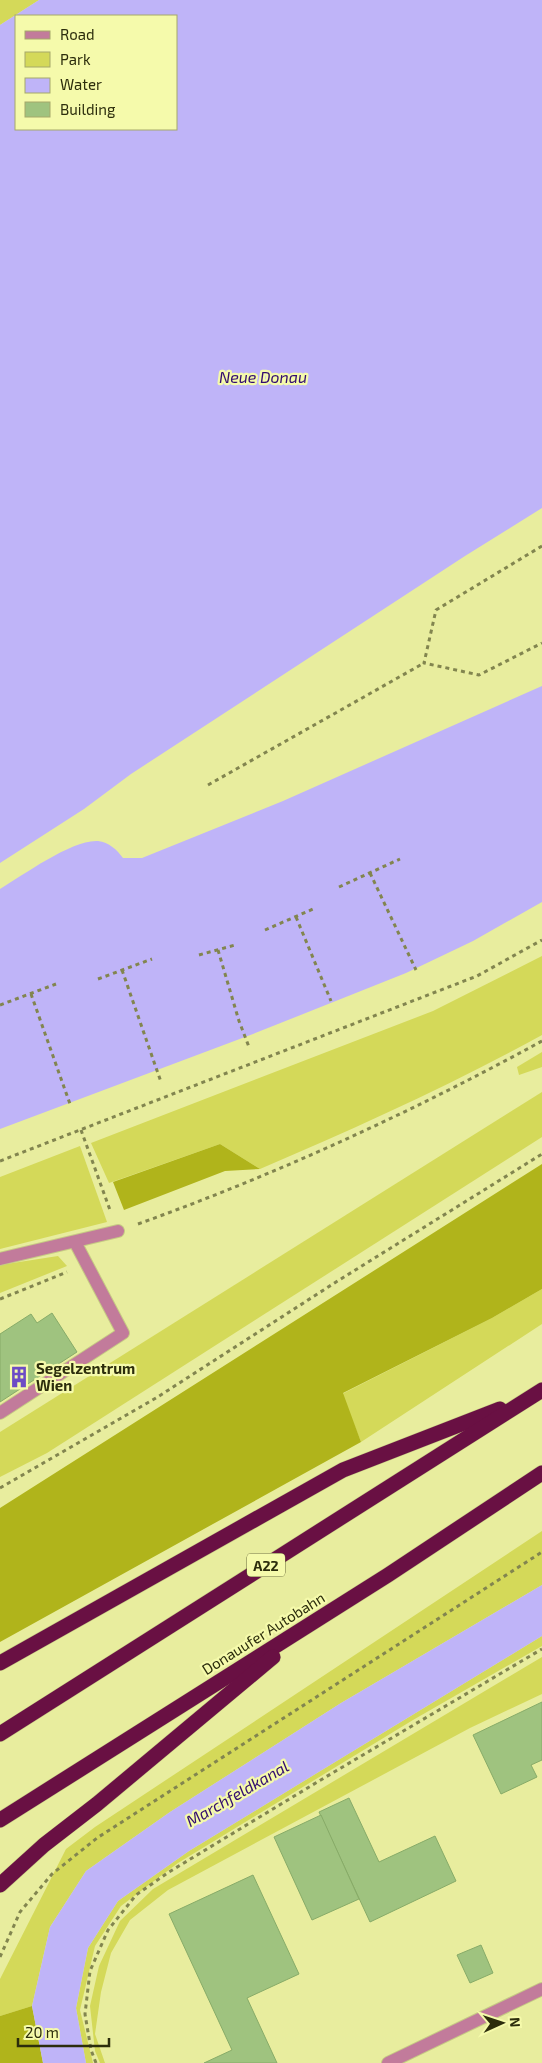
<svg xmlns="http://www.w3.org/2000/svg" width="542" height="2063" font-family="'Exo 2',sans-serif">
<rect width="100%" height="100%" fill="#e8ed9e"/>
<g fill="#d4d959">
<path d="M 0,0 L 39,0 L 0,25 Z"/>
<path d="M 542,956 L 542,1035 C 451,1085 356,1128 260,1169 L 220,1144 L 109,1183 L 91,1143 L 433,1011 Z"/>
<path d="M 542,1052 L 542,1067 L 519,1075 L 517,1067 Z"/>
<path d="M 542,1092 L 542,1137 L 47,1453 L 0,1477 L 0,1432 Z"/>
<path d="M 80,1146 L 107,1222 L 0,1249 L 0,1177 Z"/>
<path d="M 58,1256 L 67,1266 L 0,1293 L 0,1265 Z"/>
<path d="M 542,1289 L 542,1324 L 361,1442 L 342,1394 L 492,1318 Z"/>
<path d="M 542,1531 L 542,1585 L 341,1703 L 170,1812 L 86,1871 L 50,1927 L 32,2006 L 0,2016 L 0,1979 L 66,1849 L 95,1827 Z"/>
<path d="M 542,1636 L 542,1646 L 413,1720 L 178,1863 L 121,1906 L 95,1946 L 80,2010 L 93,2063 L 86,2063 L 76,2008 L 88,1948 L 118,1901 L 189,1851 Z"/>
<path d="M 542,1657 L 542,1694 L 470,1728 L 168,1890 L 130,1920 L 111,1953 L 101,1992 L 95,2034 L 105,2063 L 100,2063 L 95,2051 L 90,2006 L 99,1966 L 120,1921 L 153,1889 Z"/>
</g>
<g fill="#b0b41b">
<path d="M 220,1144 L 260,1169 L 225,1171 L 124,1210 L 113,1182 Z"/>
<path d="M 542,1164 L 542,1289 L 492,1318 L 343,1393 L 361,1442 L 0,1642 L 0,1508 Z"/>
<path d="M 32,2006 L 43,2063 L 0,2063 L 0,2016 Z"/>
</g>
<g fill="#bfb4f8" fill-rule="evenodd">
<path d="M 39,0 L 542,0 L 542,508 L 465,556 L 131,774 L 84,809 L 0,863 L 0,25 ZM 176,16 L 176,129 L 16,129 L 16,16 Z"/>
<path d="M 542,686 L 542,902 L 473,941 L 406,973 L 253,1034 L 0,1129 L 0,889 C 23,875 73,839 98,841 C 109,842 117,850 123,858 L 142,858 L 283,801 Z"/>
<path d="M 542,1585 L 542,1636 L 189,1851 L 118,1901 L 88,1948 L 76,2008 L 86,2063 L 43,2063 L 32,2006 L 50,1927 L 86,1871 L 170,1812 L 341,1703 Z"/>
</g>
<g fill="#9fc37f" stroke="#87ab68">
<path d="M 52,1313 L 77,1352 L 0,1402 L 0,1334 L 31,1314 L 37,1323 Z"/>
<path d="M 542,1702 L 542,1760 L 531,1765 L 537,1777 L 501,1794 L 473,1735 Z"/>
<path d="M 349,1798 L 379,1862 L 435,1836 L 456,1881 L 370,1922 L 319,1812 Z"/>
<path d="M 321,1815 L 359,1899 L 312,1920 L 274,1837 Z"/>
<path d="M 253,1875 L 299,1974 L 247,1998 L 277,2063 L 204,2063 L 232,2050 L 169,1914 Z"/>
<path d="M 481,1945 L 493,1973 L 470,1983 L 457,1955 Z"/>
</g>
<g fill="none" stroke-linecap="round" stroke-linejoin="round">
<g stroke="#c6ca84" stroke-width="14">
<g id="lane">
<path d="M 0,1259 L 118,1231"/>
<path d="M 0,1413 L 123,1333 L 75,1242"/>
</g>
</g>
<g stroke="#c6ca84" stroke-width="14">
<path id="street" d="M 388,2063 L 542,1989"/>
</g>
<g stroke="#c6ca84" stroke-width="16">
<g id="highway">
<path d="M 0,1663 L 343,1470 L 500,1409"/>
<path d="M 0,1734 L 542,1390"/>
<path d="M 0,1820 L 388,1575 L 542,1473"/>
<path d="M 0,1885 L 44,1845 L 97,1804 L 273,1657"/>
</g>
</g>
<g stroke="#82854f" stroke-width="3" stroke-dasharray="4 4" stroke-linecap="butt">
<path d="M 542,546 L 436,610 L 424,663 L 479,675 L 542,643"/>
<path d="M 208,785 L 424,663"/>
<path d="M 370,873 L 416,970"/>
<path d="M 339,887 L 400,859"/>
<path d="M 296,917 L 331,1001"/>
<path d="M 265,930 L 313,909"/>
<path d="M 218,950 L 239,1021 L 249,1047"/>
<path d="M 199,955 L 235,945"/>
<path d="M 122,970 L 161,1082"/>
<path d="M 98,979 L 152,959"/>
<path d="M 31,994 L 70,1104"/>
<path d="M 0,1005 L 56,984"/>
<path d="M 81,1130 L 110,1210"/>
<path d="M 0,1161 L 477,976 L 542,940"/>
<path d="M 138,1224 C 277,1174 412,1112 542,1041"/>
<path d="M 0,1299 L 67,1272"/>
<path d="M 0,1488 L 156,1398 L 336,1282 L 542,1154"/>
<path d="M 0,1957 L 20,1912 L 52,1874 L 97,1838 L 542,1552"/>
<path d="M 96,2063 L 91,2050 L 85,2014 L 90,1971 L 108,1930 L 136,1895 L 169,1872 L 324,1778 L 542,1649"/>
</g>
<use href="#lane" stroke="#c27b9b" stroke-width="12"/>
<use href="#street" stroke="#c27b9b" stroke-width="12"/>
<use href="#highway" stroke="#691043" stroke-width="15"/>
</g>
<defs>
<g id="building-bare" transform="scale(1.725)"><path d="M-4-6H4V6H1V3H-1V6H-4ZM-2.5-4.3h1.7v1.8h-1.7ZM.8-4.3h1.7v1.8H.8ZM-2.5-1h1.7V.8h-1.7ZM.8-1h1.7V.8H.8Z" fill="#6d4cc5" stroke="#f5faab" stroke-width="2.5" paint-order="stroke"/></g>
</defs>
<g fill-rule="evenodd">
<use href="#building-bare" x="19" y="1377"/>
</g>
<g text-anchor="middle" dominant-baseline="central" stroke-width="4.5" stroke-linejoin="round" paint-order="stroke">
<rect fill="#f5faab" stroke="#686a3c" stroke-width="1" x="247" y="1553.5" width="38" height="23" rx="4"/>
<g font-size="14" font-weight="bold" fill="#2c2d0c">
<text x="266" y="1565">A22</text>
</g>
<g font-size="15" font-weight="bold" fill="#2c2d0c" stroke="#f5faab" text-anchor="start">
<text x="36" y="1368">Segelzentrum<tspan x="36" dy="17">Wien</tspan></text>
</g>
<g font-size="15" fill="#2c2d0c" stroke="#f5faab">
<text transform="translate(263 1633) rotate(-32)">Donauufer Autobahn</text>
</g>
<g font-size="16" font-style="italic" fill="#320c6f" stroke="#f5faab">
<text x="263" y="376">Neue Donau</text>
<text transform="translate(237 1793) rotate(-30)">Marchfeldkanal</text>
</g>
</g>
<rect x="15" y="15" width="162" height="115" fill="#f5faab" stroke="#a5a86b"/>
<rect x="25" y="31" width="25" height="8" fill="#c27b9b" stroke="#a5a86b"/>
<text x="60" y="40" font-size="15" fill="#2c2d0c">Road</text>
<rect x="25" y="52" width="25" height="15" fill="#d4d959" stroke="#a5a86b"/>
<text x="60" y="65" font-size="15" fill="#2c2d0c">Park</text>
<rect x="25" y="78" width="25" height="15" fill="#bfb4f8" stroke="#a5a86b"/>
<text x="60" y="90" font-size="15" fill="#2c2d0c">Water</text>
<rect x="25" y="102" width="25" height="15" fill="#9fc37f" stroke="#a5a86b"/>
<text x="60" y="115" font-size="15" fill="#2c2d0c">Building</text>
<g transform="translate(502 2023) rotate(87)" stroke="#f5faab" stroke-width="4" paint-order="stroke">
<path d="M0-4L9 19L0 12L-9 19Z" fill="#2c2d0c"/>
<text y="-8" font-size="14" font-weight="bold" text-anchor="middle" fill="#2c2d0c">N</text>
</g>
<path d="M18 2038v8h91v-8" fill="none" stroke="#2c2d0c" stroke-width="2.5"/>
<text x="25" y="2038" font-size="15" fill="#2c2d0c" stroke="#f5faab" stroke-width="4" paint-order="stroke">20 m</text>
</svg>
